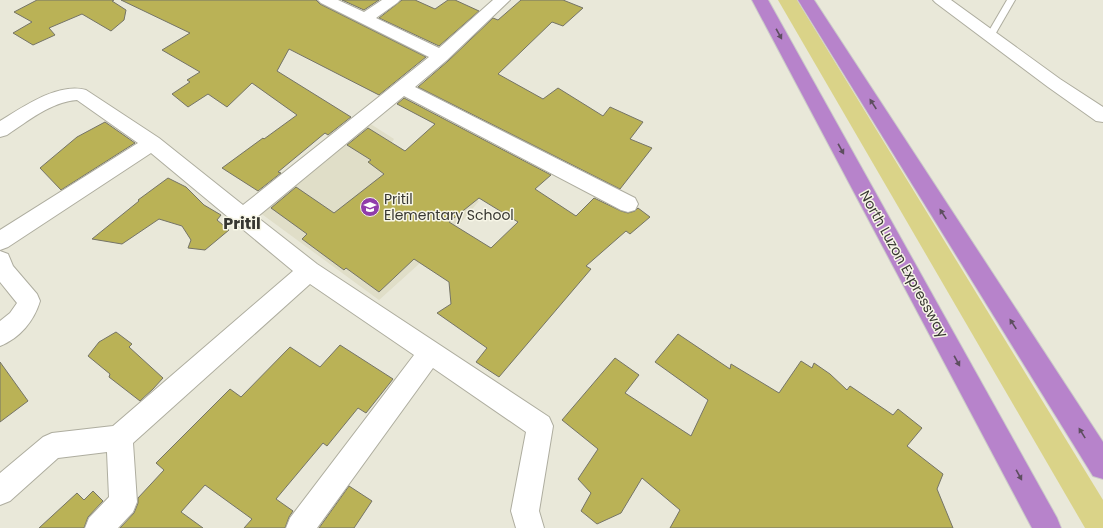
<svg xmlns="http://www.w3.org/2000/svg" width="1103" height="528" font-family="Poppins,sans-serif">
<rect width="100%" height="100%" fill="#e9e8d9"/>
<path fill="#e0dec8" d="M 369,123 L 394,139 L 390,145 L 479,201 L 457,227 L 420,263 L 379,300 L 259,212 Z"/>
<path fill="#dad388" d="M 778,0 L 797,0 L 1103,500 L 1103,528 L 1085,528 Z"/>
<g fill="#bab256" stroke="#757467" fill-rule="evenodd">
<path d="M 37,0 L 114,0 L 112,1 L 126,10 L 124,20 L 111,31 L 82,14 L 49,28 L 55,35 L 33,45 L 13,33 L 32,22 L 14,12 Z"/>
<path d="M 121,0 L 316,0 L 320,4 L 426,57 L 379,95 L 289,49 L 277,71 L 351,117 L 328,135 L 325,133 L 278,172 L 281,173 L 258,191 L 222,168 L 263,138 L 264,139 L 297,115 L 252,83 L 227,107 L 208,94 L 188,107 L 172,94 L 190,82 L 187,80 L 200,72 L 162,50 L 190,33 Z"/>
<path d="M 342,0 L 379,0 L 364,10 Z"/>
<path d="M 402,0 L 415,0 L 435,9 L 448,0 L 455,0 L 479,11 L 439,46 L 379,18 Z"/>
<path d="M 521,0 L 563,0 L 583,8 L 563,26 L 552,22 L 498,74 L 543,99 L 558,88 L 603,116 L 610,107 L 643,122 L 630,139 L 652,148 L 620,189 L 418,87 L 448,61 L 493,18 L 498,20 Z"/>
<path d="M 404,98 L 551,175 L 535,189 L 576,216 L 594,198 L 621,211 L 628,213 L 635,211 L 638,208 L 650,217 L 630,234 L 626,231 L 586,266 L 591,269 L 499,377 L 476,362 L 487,348 L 437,313 L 451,304 L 449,282 L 414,259 L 379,292 L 346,268 L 344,270 L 302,239 L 307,234 L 271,208 L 296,187 L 334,213 L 384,174 L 368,162 L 371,160 L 347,145 L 368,128 L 405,151 L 435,124 L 397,104 ZM 479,198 L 518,222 L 491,248 L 449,222 Z"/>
<path d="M 105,122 L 135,143 L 61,190 L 40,168 L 77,137 Z"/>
<path d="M 168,178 L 186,187 L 204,205 L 221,215 L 217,220 L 229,230 L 205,250 L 188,248 L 191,240 L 182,226 L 159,219 L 122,244 L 92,239 L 139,201 L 138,200 Z"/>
<path d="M 116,332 L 132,344 L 129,347 L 163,378 L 153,389 L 140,401 L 109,377 L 110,374 L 88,356 L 99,342 Z"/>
<path d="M 678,334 L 730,369 L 731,364 L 779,393 L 801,361 L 812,368 L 814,363 L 830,374 L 847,390 L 850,386 L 893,415 L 898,409 L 922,428 L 907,446 L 943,474 L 937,489 L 953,528 L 670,528 L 680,510 L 642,478 L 621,513 L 597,524 L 581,511 L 591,493 L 578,479 L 598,449 L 562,420 L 615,358 L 639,375 L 625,393 L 691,436 L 708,400 L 655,362 Z"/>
<path d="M 340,345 L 393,379 L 366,413 L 358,408 L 327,446 L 323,443 L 276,499 L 293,511 L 289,517 L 285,528 L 244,528 L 252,519 L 205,485 L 181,512 L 203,528 L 120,528 L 134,513 L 138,503 L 138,498 L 164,470 L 156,463 L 230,389 L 241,397 L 290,347 L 320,367 Z"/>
<path d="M 0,362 L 28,401 L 0,422 Z"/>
<path d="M 349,486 L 372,501 L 354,528 L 319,528 Z"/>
<path d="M 93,491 L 103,501 L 88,517 L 84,528 L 39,528 L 77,493 L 84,500 Z"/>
</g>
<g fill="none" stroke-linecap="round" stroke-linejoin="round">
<g stroke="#aead9f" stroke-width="2">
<path id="lane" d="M 1007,0 L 1015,0 L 993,38 L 987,38 L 986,36 Z"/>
</g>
<g stroke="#aead9f" stroke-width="2">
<g id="street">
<path d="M 318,0 L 338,0 L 364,12 L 382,0 L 400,0 L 397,3 L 376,18 L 439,48 L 493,0 L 510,0 L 447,60 L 415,87 L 635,198 L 638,204 L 635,210 L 628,212 L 621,210 L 404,96 L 257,217 L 317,264 L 549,417 L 553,426 L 539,511 L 544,528 L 516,528 L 511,511 L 526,432 L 433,368 L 317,528 L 286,528 L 290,518 L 414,355 L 310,284 L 133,443 L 137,502 L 133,512 L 118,528 L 85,528 L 89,518 L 109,497 L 107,452 L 58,458 L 10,501 L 0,505 L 0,473 L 43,437 L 52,433 L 113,426 L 293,271 L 151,153 L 8,247 L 0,250 L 0,230 L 138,143 L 77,100 C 51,102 28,121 7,135 L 0,137 L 0,121 C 23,107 58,82 86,90 L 159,138 L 243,205 L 429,57 L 321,3 Z"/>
<path d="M 933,0 L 951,0 L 1060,79 L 1103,107 L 1103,122 L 1096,121 L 1048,87 L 936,3 Z"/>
<path d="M 0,251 L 8,254 L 13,266 L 37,294 L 40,301 C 34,321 20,338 0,346 L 0,321 L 10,313 L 17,303 L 0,282 Z"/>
</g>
</g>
<g stroke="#cbcbc9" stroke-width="2">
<g id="highway">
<path d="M 752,0 L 768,0 L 1057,518 L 1061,528 L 1032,528 Z"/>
<path d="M 798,0 L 814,0 L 1103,442 L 1103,479 L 1093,476 Z"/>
</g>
</g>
<use href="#lane" fill="#fff" fill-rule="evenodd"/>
<use href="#street" fill="#fff" fill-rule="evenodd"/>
<use href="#highway" fill="#b783cb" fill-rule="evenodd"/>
</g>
<defs><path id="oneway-solid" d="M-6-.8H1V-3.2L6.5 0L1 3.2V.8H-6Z"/></defs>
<g fill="#5d4e5f">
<use href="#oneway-solid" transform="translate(779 34) rotate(61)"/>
<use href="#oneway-solid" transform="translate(873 104) rotate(-123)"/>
<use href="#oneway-solid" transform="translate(841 149) rotate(61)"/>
<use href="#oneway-solid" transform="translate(943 214) rotate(-123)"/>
<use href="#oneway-solid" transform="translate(1013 324) rotate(-123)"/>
<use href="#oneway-solid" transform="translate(957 361) rotate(61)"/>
<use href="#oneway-solid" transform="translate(1082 433) rotate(-122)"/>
<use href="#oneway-solid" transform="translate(1019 475) rotate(61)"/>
</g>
<defs>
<g id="school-disc" transform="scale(1)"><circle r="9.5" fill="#903dab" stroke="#f7f6e7"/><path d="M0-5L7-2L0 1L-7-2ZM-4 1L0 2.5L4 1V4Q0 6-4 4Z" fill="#fff"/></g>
</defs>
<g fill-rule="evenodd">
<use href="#school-disc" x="370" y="207"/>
</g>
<g text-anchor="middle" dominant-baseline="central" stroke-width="3" stroke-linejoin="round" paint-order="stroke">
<g font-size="14" fill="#373731" stroke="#f7f6e7" text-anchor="start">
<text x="384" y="199">Pritil<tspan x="384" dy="16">Elementary School</tspan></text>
</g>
<g font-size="14" fill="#373731" stroke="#f7f6e7">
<text transform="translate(904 264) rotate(61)">North Luzon Expressway</text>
</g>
<g font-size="16" font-weight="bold" fill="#373731" stroke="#f7f6e7">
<text x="242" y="223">Pritil</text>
</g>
</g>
</svg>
